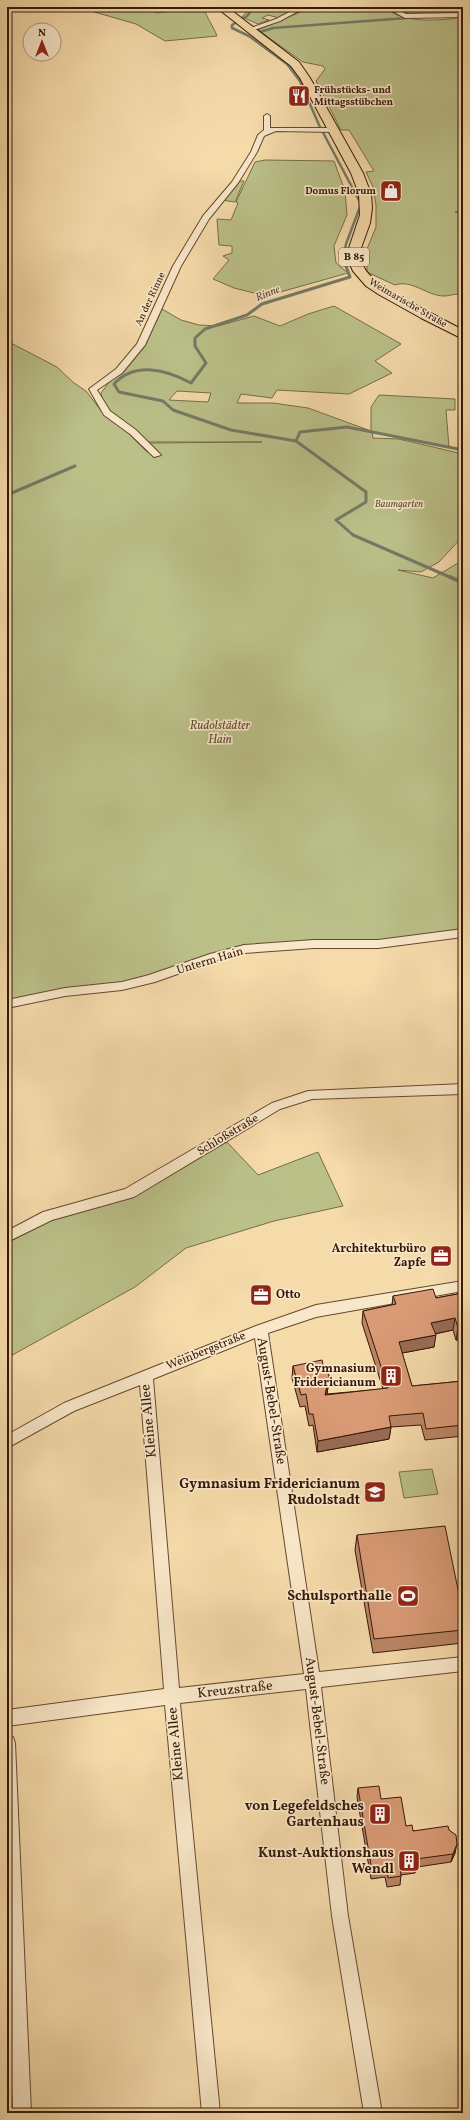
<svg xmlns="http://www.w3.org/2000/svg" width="470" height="2120" font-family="Vollkorn,serif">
<rect width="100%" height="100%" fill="#f5daaa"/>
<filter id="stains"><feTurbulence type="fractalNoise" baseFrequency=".005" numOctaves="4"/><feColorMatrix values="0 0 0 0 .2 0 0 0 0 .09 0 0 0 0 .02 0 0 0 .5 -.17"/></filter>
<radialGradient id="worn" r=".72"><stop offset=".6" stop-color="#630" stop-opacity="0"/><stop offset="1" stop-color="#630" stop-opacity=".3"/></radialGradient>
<g fill="#bbc089" stroke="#786c49" fill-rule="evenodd">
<path d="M 77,7 L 149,7 L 156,13 L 204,7 C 206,18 213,25 217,36 L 165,41 L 136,24 Z"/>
<path d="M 251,7 L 300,7 L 279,18 L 268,15 L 262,18 L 269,20 L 258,24 L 242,17 Z"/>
<path d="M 312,7 L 384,7 C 403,24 439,21 463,17 L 463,209 L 455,212 L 463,214 L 463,296 C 455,292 452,296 444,296 C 427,296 412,279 395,285 L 367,272 L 367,249 L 376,227 L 376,205 L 373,187 L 366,172 L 374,171 L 349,130 L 341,130 L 316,81 L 325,69 L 323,66 L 303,62 L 258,30 Z"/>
<path d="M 391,7 L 463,7 L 463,14 L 415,16 Z"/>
<path d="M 265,160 L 334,161 L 345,191 L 347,215 L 334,246 L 336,263 L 348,273 L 266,296 L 234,288 L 213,279 L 229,260 L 223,256 L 232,253 L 232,246 L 219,245 L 217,219 L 231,220 L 238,203 L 236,202 L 255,162 Z"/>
<path d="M 238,181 L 244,181 L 235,202 L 221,200 Z"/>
<path d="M 334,306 L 401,344 L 375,361 L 392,373 L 349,394 L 277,390 L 272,398 L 241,394 L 237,403 L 273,403 L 308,408 L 371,431 L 371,407 L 379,395 L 455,399 L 455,410 L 446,410 L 449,447 L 372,432 L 373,438 L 399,439 L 463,454 L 463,536 L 439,562 L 421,572 L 398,570 L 433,578 L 463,560 L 463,931 L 378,942 L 242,946 L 132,981 L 85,986 L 7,1001 L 7,341 L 57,367 L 74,383 L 86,391 L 103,413 L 128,433 L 147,452 L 158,451 L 149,443 L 262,442 L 148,442 L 111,412 L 102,399 L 101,393 L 110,381 L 123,373 L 145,346 L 162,309 L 181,320 L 199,325 L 218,326 L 254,316 L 280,326 L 308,314 ZM 177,391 L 211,393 L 208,402 L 169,400 Z"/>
<path d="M 227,1142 L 258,1175 L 318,1152 L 343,1206 L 274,1221 L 186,1248 L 135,1287 L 7,1358 L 7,1243 L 50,1221 L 131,1198 Z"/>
<path d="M 432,1469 L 438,1494 L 404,1498 L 399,1472 Z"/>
</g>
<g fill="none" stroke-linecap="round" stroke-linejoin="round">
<g stroke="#747a66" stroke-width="2.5">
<path d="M 254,7 L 247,16 L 232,25 L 232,28 L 249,36 L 287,64 L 300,81 L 319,125 L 361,204 L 346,244 L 344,257"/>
<path d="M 260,32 L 273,28 L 407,18"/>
</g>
<g stroke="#747a66" stroke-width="3">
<path d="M 345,256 L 344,261 L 350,277 L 262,304 L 247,315 L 205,329 L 195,338 L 195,346 L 206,363 L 191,383 C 167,370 135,361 114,384 L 119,392 L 163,401 L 173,410 L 231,430 L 296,441 L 366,492 L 366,502 L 336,520 L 353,535 L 452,578"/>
<path d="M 296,441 L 300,432 L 347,427 L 463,450"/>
<path d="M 7,495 L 75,466"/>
</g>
<path stroke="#747a66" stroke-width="4" d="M 450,577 L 463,583"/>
<g stroke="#664831" stroke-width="2">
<g id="street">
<path d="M 299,7 L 306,7 L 280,21 L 251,31 L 248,29 L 276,19 Z"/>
<path d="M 385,7 L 392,7 L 406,14 L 463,13 L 463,17 L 405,18 Z"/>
<path d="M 267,114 L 270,116 L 270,128 L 334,128 L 337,130 L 334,132 L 276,131 L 264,136 L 257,152 L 238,183 L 209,219 L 181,266 L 145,345 L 122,373 L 97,390 L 110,411 L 136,430 L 161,455 L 154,457 L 130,434 L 104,415 L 89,389 L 116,369 L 137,344 L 173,266 L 203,216 L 232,182 L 251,152 L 258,135 L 264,130 L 264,116 Z"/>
<path d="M 463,929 L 463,937 L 378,948 L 314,948 L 244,953 L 217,960 L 155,982 L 122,990 L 65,996 L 7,1008 L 7,1000 L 65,988 L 122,982 L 149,975 L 210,954 L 244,945 L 314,940 L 378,940 Z"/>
<path d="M 463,1084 L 463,1094 L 312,1099 L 280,1109 L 134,1197 L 52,1220 L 7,1242 L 7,1231 L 43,1212 L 125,1189 L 272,1103 L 308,1091 Z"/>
<path d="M 463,1281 L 463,1291 L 316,1317 L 268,1333 L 319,1672 L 463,1657 L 463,1671 L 321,1687 L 348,1916 L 382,2113 L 364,2113 L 332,1916 L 306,1689 L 180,1703 L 220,2113 L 202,2113 L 165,1705 L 7,1726 L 7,1710 L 164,1689 L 140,1385 L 74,1411 L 7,1448 L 7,1435 L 64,1403 L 256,1326 L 316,1305 ZM 255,1338 L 304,1674 L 179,1688 L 153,1379 Z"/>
<path d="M 7,1735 L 13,1737 L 15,1743 L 31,2113 L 13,2113 L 7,1955 Z"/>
</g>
</g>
<g stroke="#361809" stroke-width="2">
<path id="primary" d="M 216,7 L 227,7 L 299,62 L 310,78 L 363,173 L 371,194 L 372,208 L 370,223 L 360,251 L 360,260 L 366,271 L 375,281 L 400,297 L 463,330 L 463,339 L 421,318 L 378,294 L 366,286 L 353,271 L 348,260 L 348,251 L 360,215 L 359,194 L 351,173 L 300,78 L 291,66 Z"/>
</g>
<use href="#street" fill="#f8e7c8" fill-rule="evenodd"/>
<use href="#primary" fill="#f5daaa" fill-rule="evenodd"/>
</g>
<g fill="#bb8565" stroke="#361809">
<path d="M 463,1293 L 463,1339 L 456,1340 L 453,1330 L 435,1334 L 434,1347 L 402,1353 L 412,1386 L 463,1381 L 463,1436 L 425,1440 L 421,1425 L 391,1427 L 389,1439 L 317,1452 L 313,1425 L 309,1426 L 305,1406 L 300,1407 L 292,1378 L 293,1366 L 324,1369 L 328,1387 L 327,1394 L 383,1389 L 362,1323 L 363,1311 L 392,1305 L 393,1296 L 436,1298 Z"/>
<path d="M 357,1535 L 463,1614 L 463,1643 L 373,1653 L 355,1550 Z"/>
<path d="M 358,1788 L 381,1799 L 406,1826 L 413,1831 L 449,1830 L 455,1853 L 451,1862 L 417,1867 L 415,1873 L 401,1875 L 400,1885 L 387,1887 L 385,1877 L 371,1879 L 357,1797 Z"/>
</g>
<g fill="#986c53" stroke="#361809">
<path d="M 455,1318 L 453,1330 L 429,1335 L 431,1323 Z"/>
<path d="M 463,1327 L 463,1339 L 456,1340 L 458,1328 Z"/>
<path d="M 436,1335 L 434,1347 L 397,1354 L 399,1342 Z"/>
<path d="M 329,1375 L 328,1387 L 325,1407 L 325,1395 Z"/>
<path d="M 391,1427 L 389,1439 L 317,1452 L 318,1441 Z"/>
<path d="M 457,1844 L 455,1853 L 451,1862 L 453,1854 Z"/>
</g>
<g fill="#d99b76" stroke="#361809">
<path d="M 433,1289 L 436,1298 L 463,1293 L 463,1327 L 458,1328 L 455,1318 L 431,1323 L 436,1335 L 399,1342 L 412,1386 L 463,1381 L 463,1425 L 426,1429 L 423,1413 L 389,1416 L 391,1427 L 318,1441 L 313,1414 L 309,1414 L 306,1394 L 301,1395 L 293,1366 L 322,1360 L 324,1369 L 329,1375 L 325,1395 L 388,1388 L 363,1311 L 396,1304 L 393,1296 Z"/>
<path d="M 445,1526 L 463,1614 L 463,1630 L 374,1639 L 357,1535 Z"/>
<path d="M 379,1786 L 381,1799 L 401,1797 L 406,1826 L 412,1825 L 413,1831 L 448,1826 L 449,1830 L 456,1835 L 457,1844 L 453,1854 L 416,1859 L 417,1865 L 400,1867 L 401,1876 L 388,1878 L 387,1869 L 372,1871 L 358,1788 Z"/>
</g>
<defs>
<g id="restaurant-square" transform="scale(1.15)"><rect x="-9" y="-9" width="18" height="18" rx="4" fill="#8f2418" stroke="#f8e7c8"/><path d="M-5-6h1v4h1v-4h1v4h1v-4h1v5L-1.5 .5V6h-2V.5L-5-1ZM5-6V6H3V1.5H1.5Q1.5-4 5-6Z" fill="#fff"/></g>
<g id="shop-square" transform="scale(1.15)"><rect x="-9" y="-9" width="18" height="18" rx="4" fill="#8f2418" stroke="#f8e7c8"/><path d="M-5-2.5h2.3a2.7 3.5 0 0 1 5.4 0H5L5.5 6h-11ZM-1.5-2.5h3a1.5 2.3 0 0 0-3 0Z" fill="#fff"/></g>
<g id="office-square" transform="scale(1.15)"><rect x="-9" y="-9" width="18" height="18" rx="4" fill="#8f2418" stroke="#f8e7c8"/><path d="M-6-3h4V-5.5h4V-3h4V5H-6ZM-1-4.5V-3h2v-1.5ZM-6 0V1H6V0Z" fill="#fff"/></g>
<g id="building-square" transform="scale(1.15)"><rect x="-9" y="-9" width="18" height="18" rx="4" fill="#8f2418" stroke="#f8e7c8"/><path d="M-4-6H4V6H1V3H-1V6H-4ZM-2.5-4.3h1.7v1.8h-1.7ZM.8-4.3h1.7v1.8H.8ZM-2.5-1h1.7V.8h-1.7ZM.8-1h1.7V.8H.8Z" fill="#fff"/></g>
<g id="school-square" transform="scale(1.15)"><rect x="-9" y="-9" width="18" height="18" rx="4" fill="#8f2418" stroke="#f8e7c8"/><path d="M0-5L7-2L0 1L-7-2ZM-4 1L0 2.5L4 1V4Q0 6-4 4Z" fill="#fff"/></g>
<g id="stadium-square" transform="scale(1.15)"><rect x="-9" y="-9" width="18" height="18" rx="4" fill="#8f2418" stroke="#f8e7c8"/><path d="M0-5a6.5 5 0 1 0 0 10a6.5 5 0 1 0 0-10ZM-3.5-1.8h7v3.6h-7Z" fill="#fff"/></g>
</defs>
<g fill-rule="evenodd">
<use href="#restaurant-square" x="299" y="96"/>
<use href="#shop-square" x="391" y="191"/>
<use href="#office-square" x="441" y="1256"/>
<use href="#office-square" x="261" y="1295"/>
<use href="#building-square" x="391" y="1376"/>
<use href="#school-square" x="375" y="1492"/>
<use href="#stadium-square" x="408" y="1596"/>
<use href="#building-square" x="380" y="1814"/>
<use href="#building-square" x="409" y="1861"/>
</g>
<g text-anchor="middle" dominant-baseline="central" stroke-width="3.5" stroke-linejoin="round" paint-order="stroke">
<g font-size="10" font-weight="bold" fill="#361809" stroke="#f8e7c8" text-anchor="start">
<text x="314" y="90">Frühstücks- und<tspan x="314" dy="12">Mittagsstübchen</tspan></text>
<text x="376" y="191" text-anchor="end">Domus Florum</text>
</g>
<g font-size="10" fill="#361809" stroke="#f8e7c8">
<text transform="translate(150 299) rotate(-65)">An der Rinne</text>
<text transform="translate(408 303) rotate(30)">Weimarische Straße</text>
</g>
<g font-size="10" font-style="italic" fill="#5e4a2f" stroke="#f8e7c8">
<text x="399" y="504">Baumgarten</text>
</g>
<rect fill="#f8e7c8" stroke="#705642" stroke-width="1" x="339" y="248" width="30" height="18" rx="3"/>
<g font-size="11" font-weight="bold" fill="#361809">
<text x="354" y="257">B 85</text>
</g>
<g font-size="11" font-style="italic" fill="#554938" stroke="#f8e7c8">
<text transform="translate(268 294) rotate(-22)">Rinne</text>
</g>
<g font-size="12" font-style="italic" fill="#5e4a2f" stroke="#f8e7c8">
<text x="220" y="726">Rudolstädter<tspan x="220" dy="14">Hain</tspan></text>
</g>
<g font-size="12" fill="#361809" stroke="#f8e7c8">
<text transform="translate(210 961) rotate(-17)">Unterm Hain</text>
<text transform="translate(228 1135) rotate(-31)">Schloßstraße</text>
<text transform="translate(206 1351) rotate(-22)">Weinbergstraße</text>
</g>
<g font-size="12" font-weight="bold" fill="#361809" stroke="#f8e7c8" text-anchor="end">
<text x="426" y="1249">Architekturbüro<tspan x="426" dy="14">Zapfe</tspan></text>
<text x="276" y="1295" text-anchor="start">Otto</text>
<text x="376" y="1369">Gymnasium<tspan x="376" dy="14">Fridericianum</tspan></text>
</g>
<g font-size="14" fill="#361809" stroke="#f8e7c8">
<text transform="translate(271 1401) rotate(81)">August-Bebel-Straße</text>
<text transform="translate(149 1421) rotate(-95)">Kleine Allee</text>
<text transform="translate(235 1690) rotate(-6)">Kreuzstraße</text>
<text transform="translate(317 1721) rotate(83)">August-Bebel-Straße</text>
<text transform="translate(176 1744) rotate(-95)">Kleine Allee</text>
</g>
<g font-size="14" font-weight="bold" fill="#361809" stroke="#f8e7c8" text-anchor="end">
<text x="360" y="1484">Gymnasium Fridericianum<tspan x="360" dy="16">Rudolstadt</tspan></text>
<text x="392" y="1596">Schulsporthalle</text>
<text x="364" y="1806">von Legefeldsches<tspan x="364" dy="16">Gartenhaus</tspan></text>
<text x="394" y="1853">Kunst-Auktionshaus<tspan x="394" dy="16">Wendl</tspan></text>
</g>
</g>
<rect width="470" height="2120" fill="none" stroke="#f5daaa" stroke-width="24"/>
<rect x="8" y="8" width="454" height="2104" fill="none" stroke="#361809" stroke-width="2"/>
<rect x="12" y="12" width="446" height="2096" fill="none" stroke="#361809"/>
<g transform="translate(42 42)"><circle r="19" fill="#f8e7c8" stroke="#aa947c"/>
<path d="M0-3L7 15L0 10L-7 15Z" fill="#8f2418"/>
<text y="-6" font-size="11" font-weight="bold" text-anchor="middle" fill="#361809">N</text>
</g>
<rect width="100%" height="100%" filter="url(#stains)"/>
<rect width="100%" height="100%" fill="url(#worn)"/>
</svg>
